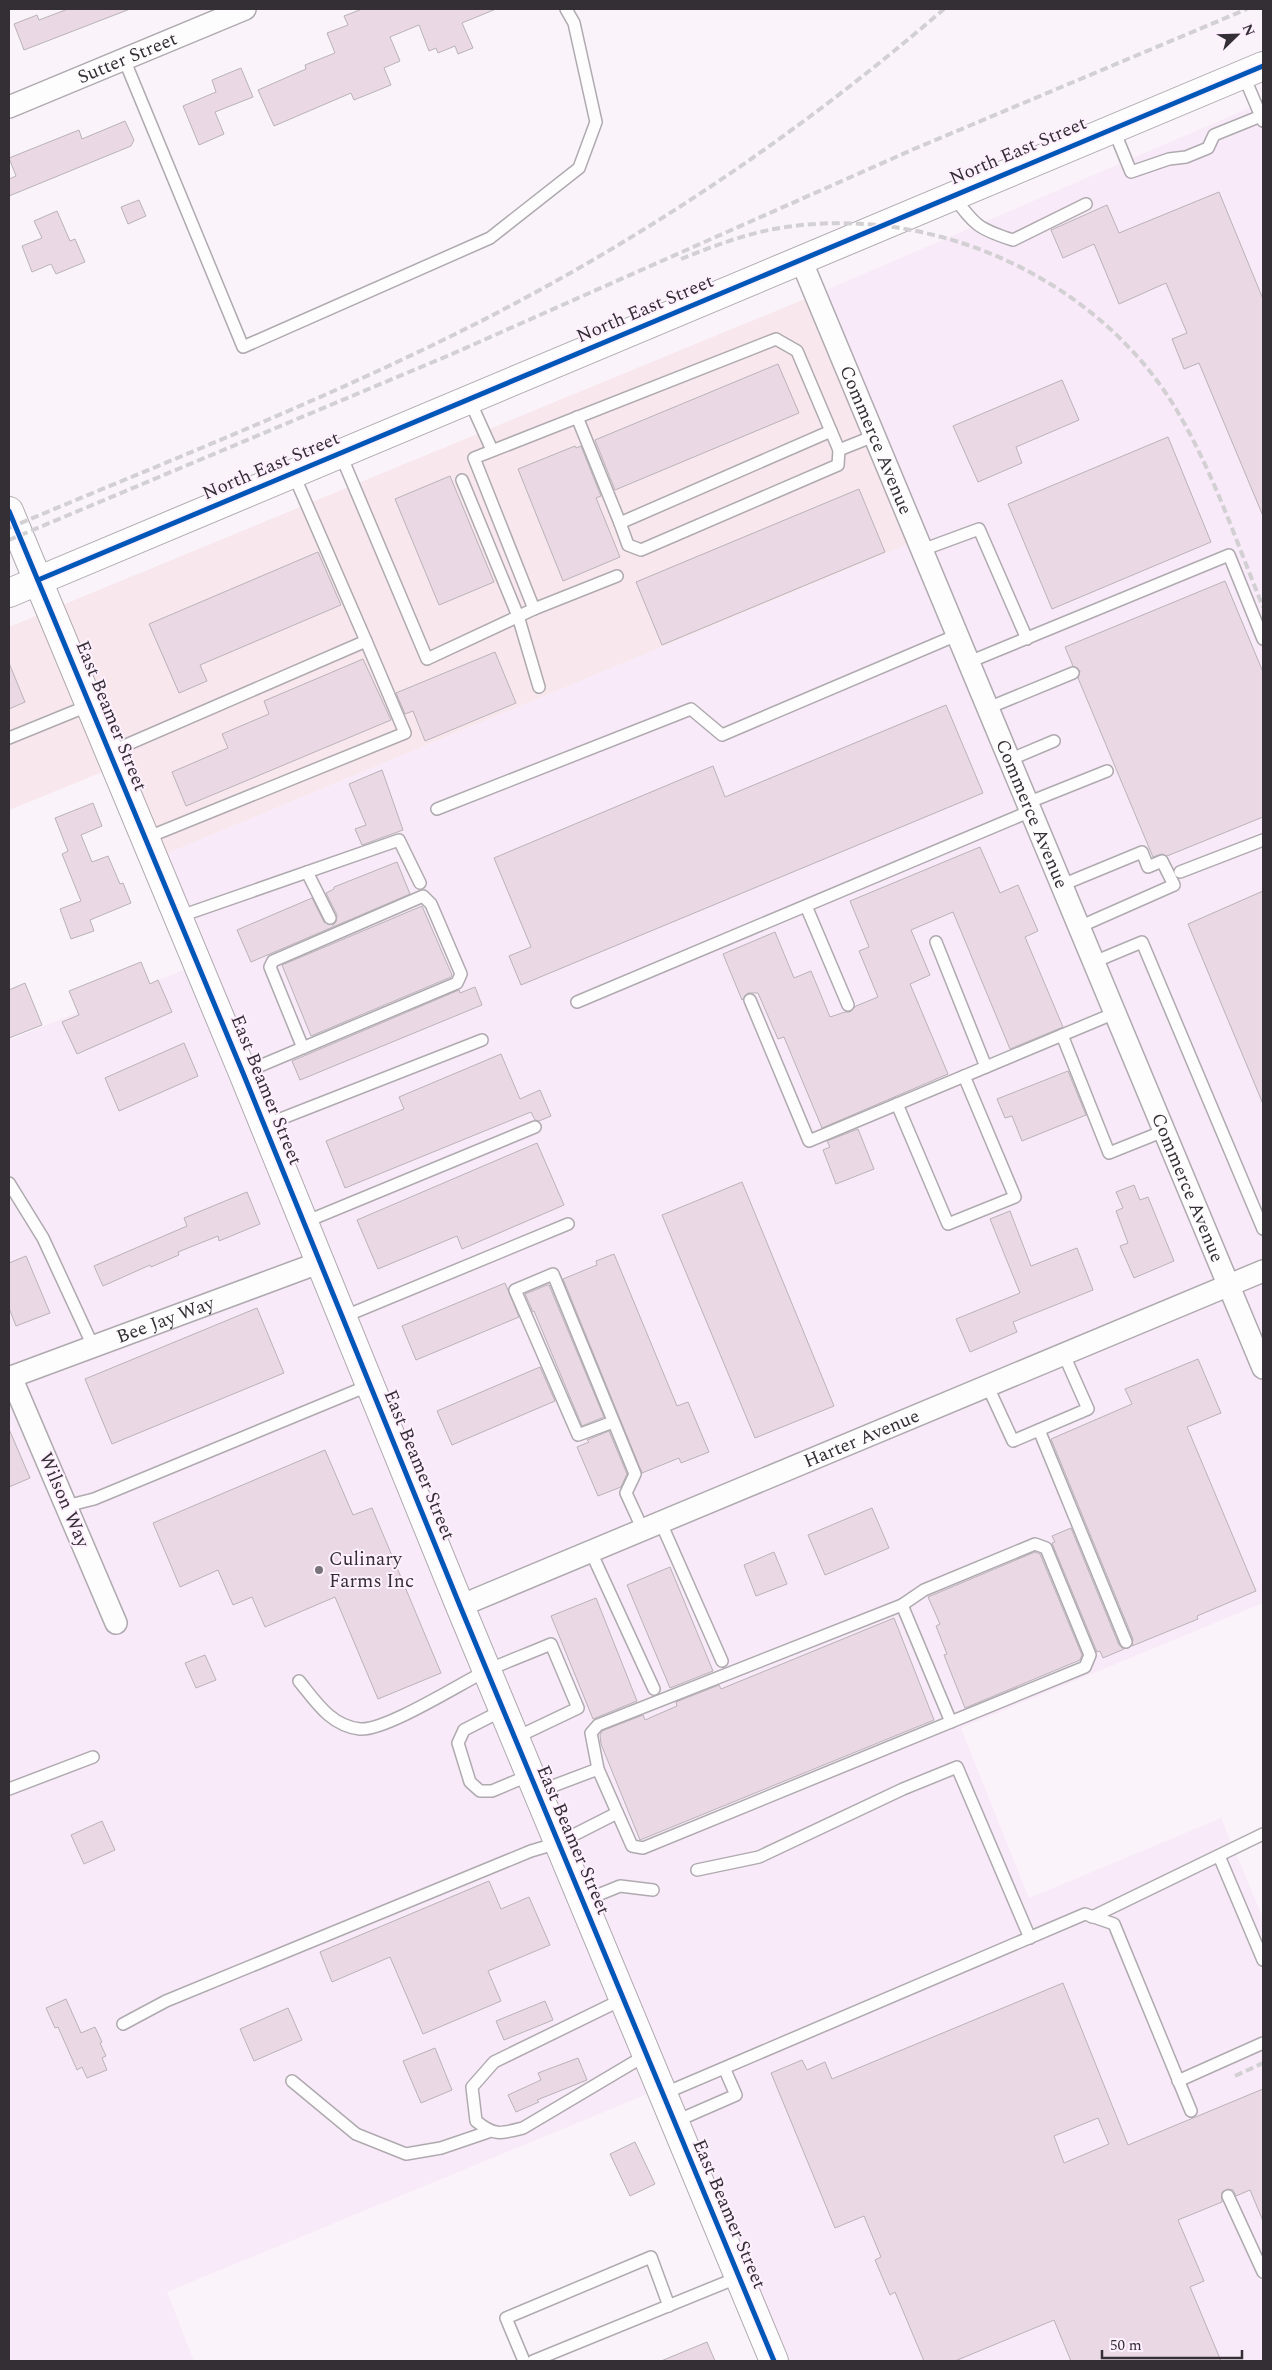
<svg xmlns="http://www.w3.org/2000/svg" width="1272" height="2370" font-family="Spectral,serif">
<rect width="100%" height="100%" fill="#faf4fa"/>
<path fill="#f8e7ed" d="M 817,294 L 918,540 L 154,859 L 115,767 L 9,810 L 9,627 Z"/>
<path fill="#f8eaf8" d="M 1263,102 L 1263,1603 L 961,1728 L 1029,1898 L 1221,1818 L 1263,1918 L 1263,2361 L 775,2361 L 662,2088 L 167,2292 L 194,2361 L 9,2361 L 9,1040 L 198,964 L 154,859 L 918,540 L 817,294 Z"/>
<g fill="#ead8e5" stroke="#b9b3b7" fill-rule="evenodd">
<path d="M 68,9 L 130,9 L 24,50 L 14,24 L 37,15 L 39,20 Z"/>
<path d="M 362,9 L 496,9 L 462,23 L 473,48 L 458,54 L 455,46 L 438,53 L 436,48 L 429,51 L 419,25 L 390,37 L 400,61 L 384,68 L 391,85 L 354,100 L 351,93 L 274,126 L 258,90 L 306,69 L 305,65 L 335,53 L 327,33 L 348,25 L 344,16 Z"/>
<path d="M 241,68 L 253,97 L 215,112 L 224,134 L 199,145 L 183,106 L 216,92 L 212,80 Z"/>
<path d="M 125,121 L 134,140 L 131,146 L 9,196 L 9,179 L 16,176 L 9,158 L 79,130 L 82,139 Z"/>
<path d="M 1219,192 L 1263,299 L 1263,516 L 1199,363 L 1184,369 L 1172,339 L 1187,333 L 1166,283 L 1119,304 L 1094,244 L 1063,258 L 1051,230 L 1107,205 L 1119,233 Z"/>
<path d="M 139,200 L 146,216 L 128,224 L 121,207 Z"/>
<path d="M 57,211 L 70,241 L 75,239 L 85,262 L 56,274 L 51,264 L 32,272 L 22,246 L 42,238 L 34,221 Z"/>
<path d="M 778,364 L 799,413 L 615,490 L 595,440 Z"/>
<path d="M 1062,380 L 1079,420 L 1016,447 L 1022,463 L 978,482 L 953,426 Z"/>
<path d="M 1168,437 L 1211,542 L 1052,609 L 1008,504 Z"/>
<path d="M 575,446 L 576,448 L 581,446 L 601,496 L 596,498 L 620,557 L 563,581 L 518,469 Z"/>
<path d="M 450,476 L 494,582 L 439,605 L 395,499 Z"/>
<path d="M 859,489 L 885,552 L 662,645 L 636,582 Z"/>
<path d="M 318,552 L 341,605 L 200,665 L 207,681 L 179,693 L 149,624 Z"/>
<path d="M 1225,581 L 1263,672 L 1263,817 L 1167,856 L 1162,854 L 1153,857 L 1078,678 L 1080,671 L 1073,666 L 1065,647 Z"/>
<path d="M 495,652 L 516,703 L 425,741 L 413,711 L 405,714 L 396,693 Z"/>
<path d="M 363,659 L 391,720 L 186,806 L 172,772 L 228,748 L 222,734 L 269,714 L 264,701 Z"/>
<path d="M 9,663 L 25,702 L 9,709 Z"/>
<path d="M 946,705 L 983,793 L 521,985 L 509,956 L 531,947 L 494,858 L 713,766 L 725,797 Z"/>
<path d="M 382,770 L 403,830 L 362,845 L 355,829 L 366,825 L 349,784 Z"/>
<path d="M 93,803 L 102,826 L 81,835 L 92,862 L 108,856 L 120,884 L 123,883 L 131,903 L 90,920 L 94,931 L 71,939 L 60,909 L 81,901 L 62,854 L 68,851 L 55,818 Z"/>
<path d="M 980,847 L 1000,893 L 1018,885 L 1038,931 L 1025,937 L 1063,1027 L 1010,1049 L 953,912 L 911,930 L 930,975 L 910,984 L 948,1074 L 822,1128 L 784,1037 L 778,1039 L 758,993 L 748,993 L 742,1000 L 723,954 L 775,932 L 794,978 L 811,971 L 830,1017 L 845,1012 L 850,1012 L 856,1006 L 878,997 L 859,951 L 869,947 L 850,901 Z"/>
<path d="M 397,862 L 410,894 L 251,962 L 237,930 L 312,898 L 324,922 L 333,925 L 336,922 L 337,915 L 326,893 L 334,889 L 334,887 Z"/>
<path d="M 1263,891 L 1263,1104 L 1188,924 Z"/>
<path d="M 422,906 L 452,975 L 451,977 L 311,1036 L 282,965 Z"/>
<path d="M 141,962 L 150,984 L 158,980 L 172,1012 L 77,1054 L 62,1022 L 79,1015 L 69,991 Z"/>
<path d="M 25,983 L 42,1025 L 9,1038 L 9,990 Z"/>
<path d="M 475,987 L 482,1005 L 300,1080 L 292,1061 L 459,990 L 460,993 Z"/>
<path d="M 184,1043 L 198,1076 L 119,1111 L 105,1078 Z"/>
<path d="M 501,1054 L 520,1099 L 540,1090 L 551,1116 L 539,1121 L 535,1120 L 531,1112 L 345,1188 L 326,1141 L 404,1109 L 399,1097 Z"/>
<path d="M 1068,1071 L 1086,1115 L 1022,1141 L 1012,1116 L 1005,1118 L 997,1099 Z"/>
<path d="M 858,1129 L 874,1169 L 836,1184 L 823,1150 L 830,1147 L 827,1141 Z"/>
<path d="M 537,1143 L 564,1205 L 462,1249 L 457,1236 L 378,1269 L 357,1220 Z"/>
<path d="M 742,1182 L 834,1406 L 755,1438 L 662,1215 Z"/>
<path d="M 1134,1185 L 1140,1200 L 1148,1197 L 1174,1261 L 1134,1278 L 1120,1246 L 1128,1243 L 1116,1211 L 1123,1208 L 1116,1192 Z"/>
<path d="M 247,1192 L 260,1224 L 219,1241 L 218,1236 L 178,1252 L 179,1255 L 151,1267 L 150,1265 L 103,1286 L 94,1266 L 187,1226 L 184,1218 Z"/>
<path d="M 1010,1211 L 1031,1266 L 1077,1248 L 1093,1290 L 1013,1322 L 1017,1332 L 970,1352 L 956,1319 L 1020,1293 L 990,1219 Z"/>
<path d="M 614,1254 L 677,1406 L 688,1402 L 709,1452 L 681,1463 L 679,1458 L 642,1473 L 563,1279 L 597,1265 L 596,1261 Z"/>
<path d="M 26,1256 L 50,1313 L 16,1326 L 9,1308 L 9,1263 Z"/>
<path d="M 505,1283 L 519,1317 L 416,1360 L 402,1326 Z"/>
<path d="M 547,1285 L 549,1285 L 604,1417 L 582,1426 L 534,1311 L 533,1312 L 525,1294 Z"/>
<path d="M 257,1308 L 284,1373 L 112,1444 L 85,1379 Z"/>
<path d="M 1198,1359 L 1221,1413 L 1187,1427 L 1256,1591 L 1197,1616 L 1198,1619 L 1132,1646 L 1133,1639 L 1051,1439 L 1132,1404 L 1125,1389 Z"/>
<path d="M 540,1367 L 555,1401 L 452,1445 L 437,1411 Z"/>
<path d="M 9,1429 L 30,1478 L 9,1487 Z"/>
<path d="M 609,1431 L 627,1474 L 621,1487 L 598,1496 L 577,1447 L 589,1442 L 587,1440 Z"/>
<path d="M 325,1450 L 353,1515 L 372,1508 L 441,1673 L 378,1699 L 335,1597 L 265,1627 L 252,1597 L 233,1605 L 218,1570 L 180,1587 L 153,1523 Z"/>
<path d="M 872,1508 L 889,1548 L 825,1575 L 808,1535 Z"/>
<path d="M 1071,1528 L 1119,1645 L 1124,1649 L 1103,1658 L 1100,1651 L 1097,1652 L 1052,1543 L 1055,1542 L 1052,1536 Z"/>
<path d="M 774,1552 L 787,1584 L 756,1596 L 744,1565 Z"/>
<path d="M 1035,1552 L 1040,1554 L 1082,1655 L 1080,1660 L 965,1708 L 944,1655 L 947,1654 L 936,1626 L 940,1624 L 928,1597 Z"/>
<path d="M 670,1567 L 713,1671 L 670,1688 L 627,1585 Z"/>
<path d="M 596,1598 L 637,1701 L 593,1719 L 551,1616 Z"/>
<path d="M 894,1618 L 934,1720 L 640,1840 L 601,1744 L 600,1735 L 602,1731 L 643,1715 L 645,1720 L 677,1706 L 676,1702 L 719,1685 L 721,1689 Z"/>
<path d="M 205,1655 L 216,1680 L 196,1688 L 185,1663 Z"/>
<path d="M 102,1821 L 115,1850 L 84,1864 L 71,1835 Z"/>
<path d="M 489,1881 L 501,1909 L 529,1897 L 550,1945 L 488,1971 L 501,2001 L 423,2034 L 390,1957 L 332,1982 L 320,1952 Z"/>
<path d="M 1063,1983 L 1128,2145 L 1263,2089 L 1263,2221 L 1250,2190 L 1236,2196 L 1233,2190 L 1228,2189 L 1222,2192 L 1222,2202 L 1178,2220 L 1204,2281 L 1190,2287 L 1221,2361 L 1071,2361 L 1054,2320 L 955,2361 L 924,2361 L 895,2292 L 890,2295 L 875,2260 L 881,2257 L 864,2216 L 835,2228 L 771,2073 L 802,2060 L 807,2070 L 825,2062 L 832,2079 ZM 1098,2118 L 1109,2144 L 1064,2163 L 1054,2136 Z"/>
<path d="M 66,1999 L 81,2033 L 95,2027 L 102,2042 L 100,2043 L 106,2056 L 102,2058 L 107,2070 L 87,2078 L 82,2067 L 77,2070 L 58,2027 L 55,2028 L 46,2008 Z"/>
<path d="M 545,2001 L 553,2020 L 504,2040 L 496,2021 Z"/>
<path d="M 288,2008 L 302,2040 L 254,2061 L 240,2029 Z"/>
<path d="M 435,2048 L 452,2090 L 421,2103 L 403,2061 Z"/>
<path d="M 578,2058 L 587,2080 L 537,2100 L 539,2102 L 516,2112 L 508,2095 L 541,2080 L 538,2073 Z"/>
<path d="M 635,2142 L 655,2184 L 630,2196 L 610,2154 Z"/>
<path d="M 707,2342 L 715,2361 L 661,2361 Z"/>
</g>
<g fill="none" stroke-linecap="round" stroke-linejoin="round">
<g stroke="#afaaaf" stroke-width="14">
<g id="service">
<path d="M 124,59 L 243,347 L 490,238 L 579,168 L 596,122 L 574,23 L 566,9"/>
<path d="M 1243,74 L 1263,121"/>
<path d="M 1113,128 L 1131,172 L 1169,159 L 1186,157 L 1208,148 L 1214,135 L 1261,116"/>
<path d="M 953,196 C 975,225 978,229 1013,240 L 1086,204"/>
<path d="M 469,399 L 492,450"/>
<path d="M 577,417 L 620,523 L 831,431"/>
<path d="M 340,453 L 427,659 L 534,609"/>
<path d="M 462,480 L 518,616 L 539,687"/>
<path d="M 620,523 L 628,545 L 641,550 L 838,465 L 839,450"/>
<path d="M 922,550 L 979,529 L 1027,639"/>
<path d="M 617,576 L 534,609 L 474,458 L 776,339 L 797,351 L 839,450 L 874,436"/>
<path d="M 969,662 L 1229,555 L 1263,639"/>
<path d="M 988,708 L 1073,673"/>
<path d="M 9,738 L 90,705"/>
<path d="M 110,752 L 366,641 L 293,473"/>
<path d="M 1009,760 L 1054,741"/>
<path d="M 1027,803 L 1107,771"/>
<path d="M 437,809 L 691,709 L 722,735 L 957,635"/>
<path d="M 146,838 L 405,733 L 366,641"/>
<path d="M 307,872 L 330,918"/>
<path d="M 1180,872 L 1263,840"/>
<path d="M 1062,885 L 1142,852 L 1148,867 L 1162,861 L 1174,885 L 1079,927"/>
<path d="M 806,906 L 848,1005"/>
<path d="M 178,917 L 399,840 L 420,883"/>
<path d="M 936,942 L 986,1067"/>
<path d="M 1094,962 L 1142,942 L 1263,1229"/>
<path d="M 750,1000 L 809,1141 L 1115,1013"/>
<path d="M 577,1002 L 1031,811"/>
<path d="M 1062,1035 L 1109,1153 L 1164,1131"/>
<path d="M 243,1073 L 457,983 L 461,974 L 431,904 L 423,896 L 273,961 L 270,967 L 303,1048"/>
<path d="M 897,1104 L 948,1224 L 1015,1197 L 964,1076"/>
<path d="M 265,1125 L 482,1040"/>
<path d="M 9,1183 L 43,1238 L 93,1346"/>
<path d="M 305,1222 L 535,1127"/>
<path d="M 343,1317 L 568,1224"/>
<path d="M 988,1387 L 1013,1441 L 1088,1409 L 1064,1355"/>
<path d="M 613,1422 L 578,1435 L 515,1290 L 553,1274 L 635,1474 L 626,1493 L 643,1530"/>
<path d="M 1039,1430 L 1126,1642"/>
<path d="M 66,1506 L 94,1499 L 370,1385"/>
<path d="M 661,1523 L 722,1661"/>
<path d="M 591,1552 L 654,1689"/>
<path d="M 902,1605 L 951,1722"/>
<path d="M 299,1681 C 316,1702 331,1726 360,1729 C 386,1731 461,1683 488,1670 C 508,1661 530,1653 551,1644 L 578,1708 L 515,1738"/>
<path d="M 503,1710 L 464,1730 L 458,1743 L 470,1782 L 480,1791 L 492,1791 L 530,1775"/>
<path d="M 9,1789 L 93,1757"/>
<path d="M 537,1792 L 598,1769 L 591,1733 L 598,1725 L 902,1605 L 924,1590 L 1035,1544 L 1046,1548 L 1090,1655 L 1085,1667 L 643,1848 L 632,1846 L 598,1769"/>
<path d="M 1219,1856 L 1263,1960"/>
<path d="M 697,1870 L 759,1857 L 903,1789 L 957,1767 L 1030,1938"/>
<path d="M 583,1901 L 620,1886 L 653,1890"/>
<path d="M 1092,1917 L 1263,1834"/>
<path d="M 623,1999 L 494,2062 L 472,2087 L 476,2121 C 494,2136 500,2134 523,2128 L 646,2055"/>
<path d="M 123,2024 L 166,2001 L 531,1851 L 558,1843 L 617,1813"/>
<path d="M 292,2081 L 356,2134 L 406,2154 L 441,2148 L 488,2132"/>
<path d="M 1178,2081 L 1263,2043"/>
<path d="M 663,2094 L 1085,1914 L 1114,1924 L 1191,2111"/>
<path d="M 674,2122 L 736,2095 L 725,2070"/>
<path d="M 1228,2196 L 1263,2272"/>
<path d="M 524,2361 L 506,2318 L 651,2257 L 669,2306"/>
<path d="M 533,2361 L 739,2277"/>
</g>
</g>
<g stroke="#afaaaf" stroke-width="24">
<g id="minor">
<path id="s1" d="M 9,107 L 245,9"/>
<path id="s2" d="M 801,260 L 1263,1368"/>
<path id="s3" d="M 460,1606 L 1263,1271"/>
<path id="s4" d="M 116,1623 L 11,1377 L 321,1262"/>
</g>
</g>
<g stroke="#afaaaf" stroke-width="30">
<path id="tertiary" d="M 9,511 L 243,1073 L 460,1606 L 774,2361"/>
</g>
<g stroke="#afaaaf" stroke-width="30">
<path id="secondary" d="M 9,593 L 1263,66"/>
</g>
<use href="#service" stroke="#fefdfe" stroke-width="11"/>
<use href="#minor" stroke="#fefdfe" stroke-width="21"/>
<use href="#tertiary" stroke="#fefdfe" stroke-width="28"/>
<use href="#secondary" stroke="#fefdfe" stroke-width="28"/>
<g stroke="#d2d0d2" stroke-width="4" stroke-dasharray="8 4" stroke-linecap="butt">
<path d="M 681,259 C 711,247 742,235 774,229 C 927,201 1096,276 1176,409 C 1213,471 1236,541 1263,607"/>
<path d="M 9,528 C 170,460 333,397 489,317 C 652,233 805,129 944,9"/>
<path d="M 9,540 L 452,354 L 914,149 L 1247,9"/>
<path d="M 1235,2076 L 1263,2063"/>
</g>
<g stroke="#fef0fe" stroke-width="8">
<g id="cycleway">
<path d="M 9,511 L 243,1073 L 460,1606 L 774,2361"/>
<path d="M 38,580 L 1263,66"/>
</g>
</g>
<use href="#cycleway" stroke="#0057b8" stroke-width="5"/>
</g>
<circle fill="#797479" stroke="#fef0fe" stroke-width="2" cx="319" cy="1570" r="5"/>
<g text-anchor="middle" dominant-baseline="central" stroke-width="4" stroke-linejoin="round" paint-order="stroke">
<g font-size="19" fill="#342f34" stroke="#fef0fe">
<text stroke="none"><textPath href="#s1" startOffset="128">Sutter Street</textPath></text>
<text transform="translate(1018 151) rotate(-23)">North East Street</text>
<text transform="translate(645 309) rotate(-23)">North East Street</text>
<text stroke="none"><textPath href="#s2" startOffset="195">Commerce Avenue</textPath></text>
<text transform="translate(271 466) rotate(-23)">North East Street</text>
<text transform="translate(111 716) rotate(68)">East Beamer Street</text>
<text stroke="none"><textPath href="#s2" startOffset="600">Commerce Avenue</textPath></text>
<text transform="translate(266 1090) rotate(68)">East Beamer Street</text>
<text stroke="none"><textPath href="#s2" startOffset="1005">Commerce Avenue</textPath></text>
<text stroke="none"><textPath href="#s4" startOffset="432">Bee Jay Way</textPath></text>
<text stroke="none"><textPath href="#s3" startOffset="435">Harter Avenue</textPath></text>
<text transform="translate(419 1465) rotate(68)">East Beamer Street</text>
<text transform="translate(64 1500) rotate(67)">Wilson Way</text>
<text transform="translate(573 1840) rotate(67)">East Beamer Street</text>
<text transform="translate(729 2214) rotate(67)">East Beamer Street</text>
</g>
<g font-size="19" fill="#342f34" stroke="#fef0fe" text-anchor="start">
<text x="329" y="1559">Culinary<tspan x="329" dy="22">Farms Inc</tspan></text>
</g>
</g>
<rect width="1272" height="2370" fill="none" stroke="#342f34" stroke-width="20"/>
<g transform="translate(1237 35) rotate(67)" stroke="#fef0fe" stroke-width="4" paint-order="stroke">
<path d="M0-4L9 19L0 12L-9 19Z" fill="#342f34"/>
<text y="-8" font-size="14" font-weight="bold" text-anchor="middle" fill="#342f34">N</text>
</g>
<path d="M1102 2350v8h140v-8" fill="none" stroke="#342f34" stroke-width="2.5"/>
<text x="1110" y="2350" font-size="15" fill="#342f34" stroke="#fef0fe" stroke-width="4" paint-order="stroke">50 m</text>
</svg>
